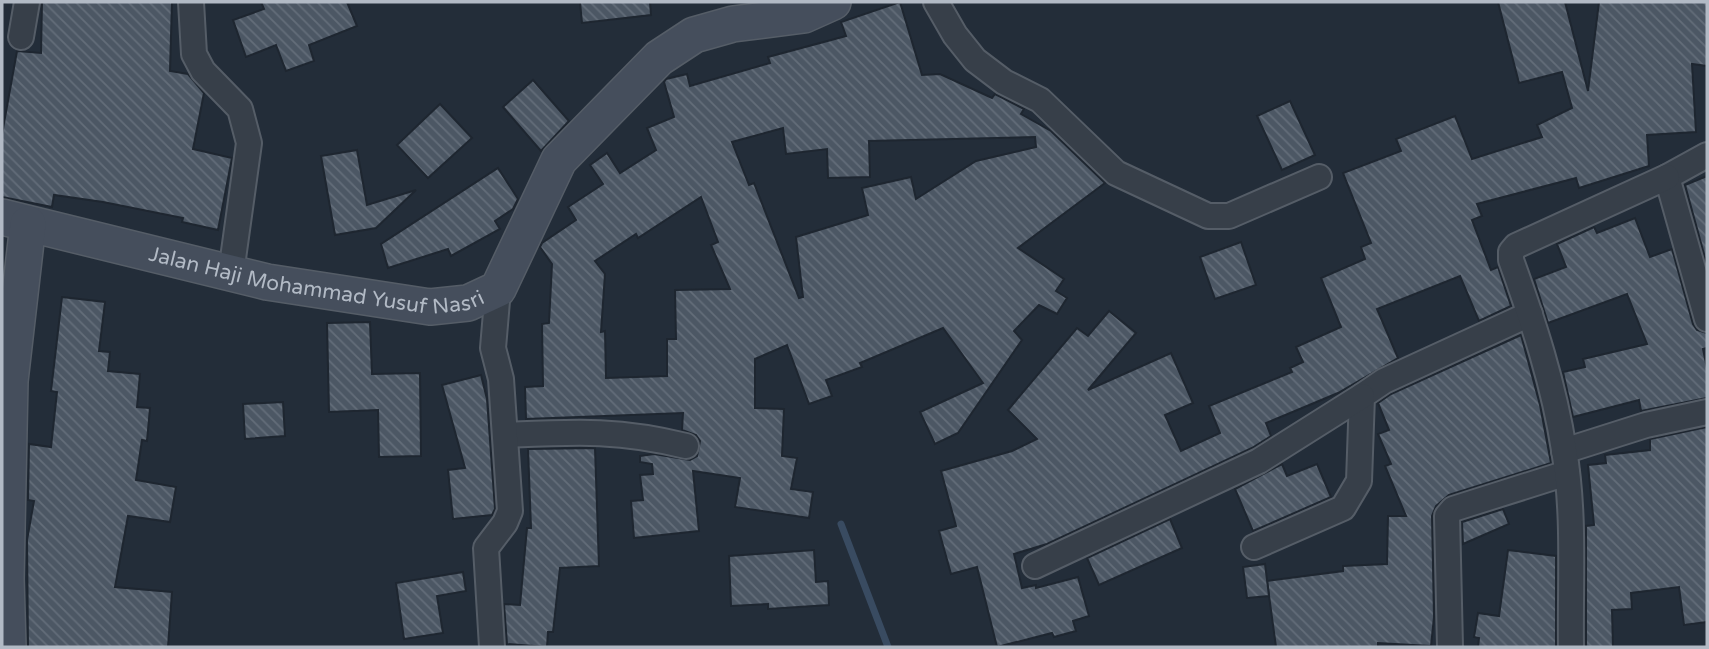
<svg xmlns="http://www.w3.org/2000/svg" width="1709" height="649" font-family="'Varela Round',sans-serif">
<defs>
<pattern id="building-back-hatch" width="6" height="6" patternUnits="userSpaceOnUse" patternTransform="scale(1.75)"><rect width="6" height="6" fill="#4c5764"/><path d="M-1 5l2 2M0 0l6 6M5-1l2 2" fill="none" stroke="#636d79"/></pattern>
</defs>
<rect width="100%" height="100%" fill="#232d39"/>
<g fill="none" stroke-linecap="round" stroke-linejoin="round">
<path stroke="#394b61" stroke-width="7" d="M 841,524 L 888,647"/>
</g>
<g fill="url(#building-back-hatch)" stroke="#1e2630" stroke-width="2" fill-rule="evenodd">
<path d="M 42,2 L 172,2 L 170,71 L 188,74 L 204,93 L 193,149 L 232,158 L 218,230 L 182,222 L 183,218 L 103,202 L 54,195 L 52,207 L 2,197 L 2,134 L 17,51 L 41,53 Z"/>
<path d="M 261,2 L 347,2 L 357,26 L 309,45 L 314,61 L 286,71 L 276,45 L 246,57 L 233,20 L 264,9 Z"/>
<path d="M 580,2 L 650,2 L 651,15 L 582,23 Z"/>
<path d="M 900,2 L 922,75 L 940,74 L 992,98 L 995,94 L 1024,109 L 1021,114 L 1051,131 L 1105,183 L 1018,248 L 1064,279 L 1056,291 L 1067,298 L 1057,314 L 1039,305 L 1014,331 L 1022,340 L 958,433 L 935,444 L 920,412 L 983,383 L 943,328 L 860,363 L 862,367 L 826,380 L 832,396 L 809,404 L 787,345 L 755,359 L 755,408 L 784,409 L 782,456 L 797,458 L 791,489 L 813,492 L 809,518 L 735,507 L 740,478 L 693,471 L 699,531 L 634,538 L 631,501 L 643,500 L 640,475 L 653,474 L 652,464 L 640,462 L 640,456 L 654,454 L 690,460 L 697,456 L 700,441 L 696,435 L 682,430 L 683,413 L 526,419 L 525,387 L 543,386 L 542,324 L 549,323 L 552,264 L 540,247 L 542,243 L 576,220 L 568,207 L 603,184 L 590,165 L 607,153 L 620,173 L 656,150 L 647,128 L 674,117 L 664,82 L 666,79 L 687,74 L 690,86 L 770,63 L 768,57 L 846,36 L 841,22 ZM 783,128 L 786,154 L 827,149 L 828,178 L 870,177 L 869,141 L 1035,137 L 1036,147 L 976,161 L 916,199 L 911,177 L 862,188 L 868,215 L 796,237 L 803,297 L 799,298 L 754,183 L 749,185 L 732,142 ZM 701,197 L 718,242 L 711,245 L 730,289 L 675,290 L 676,339 L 667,339 L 667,376 L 606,378 L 605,331 L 601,332 L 605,274 L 595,261 L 636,234 L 638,238 Z"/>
<path d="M 1498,2 L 1565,2 L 1588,91 L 1599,2 L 1707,2 L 1707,66 L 1692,64 L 1696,132 L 1647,135 L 1649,166 L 1579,188 L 1576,178 L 1477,204 L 1482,216 L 1472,220 L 1491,270 L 1498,267 L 1511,306 L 1479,321 L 1460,276 L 1377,309 L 1398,358 L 1338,393 L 1266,423 L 1271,436 L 1252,448 L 1047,544 L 1014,554 L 1022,588 L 1036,585 L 1036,588 L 1078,577 L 1089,616 L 1073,621 L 1076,631 L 1054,637 L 1052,633 L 997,647 L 977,567 L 951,574 L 939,531 L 956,526 L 941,471 L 1012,451 L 1037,439 L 1008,410 L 1077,328 L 1088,336 L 1109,311 L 1136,333 L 1088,390 L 1171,353 L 1193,403 L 1165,415 L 1181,451 L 1220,433 L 1209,406 L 1292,372 L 1290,368 L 1303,362 L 1296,347 L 1341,327 L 1321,278 L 1365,259 L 1361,247 L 1371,243 L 1343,173 L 1401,151 L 1396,139 L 1455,116 L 1472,159 L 1542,137 L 1537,125 L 1572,108 L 1562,72 L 1519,83 Z"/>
<path d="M 533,80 L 569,121 L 541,151 L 503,107 Z"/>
<path d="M 1290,101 L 1315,155 L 1282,170 L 1257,116 Z"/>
<path d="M 440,104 L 472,138 L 428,178 L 397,145 Z"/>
<path d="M 357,150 L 367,205 L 416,190 L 376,228 L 335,235 L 321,156 Z"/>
<path d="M 498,168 L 518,199 L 513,209 L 495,221 L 500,229 L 451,256 L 448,249 L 388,268 L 381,244 Z"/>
<path d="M 1707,176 L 1707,265 L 1685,185 Z"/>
<path d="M 1635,218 L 1650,257 L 1672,249 L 1693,324 L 1697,330 L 1707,333 L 1707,348 L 1703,349 L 1707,368 L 1707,398 L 1641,411 L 1639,400 L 1573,417 L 1563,372 L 1585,367 L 1583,359 L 1647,344 L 1627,294 L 1548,323 L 1534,279 L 1566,267 L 1557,244 L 1594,227 L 1597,233 Z"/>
<path d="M 1241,242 L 1256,285 L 1215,299 L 1200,257 Z"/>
<path d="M 62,297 L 105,302 L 99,351 L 110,352 L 108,371 L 140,374 L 137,407 L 150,408 L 147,441 L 142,440 L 136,480 L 176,487 L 170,522 L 128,516 L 115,587 L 172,592 L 168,647 L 28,647 L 27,540 L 34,501 L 28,500 L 29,444 L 51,447 L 57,392 L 51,391 Z"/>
<path d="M 370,322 L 372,374 L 420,373 L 421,456 L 379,457 L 378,410 L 329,412 L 327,323 Z"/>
<path d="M 1521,335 L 1540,405 L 1551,463 L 1449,495 L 1436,506 L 1432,516 L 1434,617 L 1431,646 L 1378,643 L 1378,647 L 1276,647 L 1267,581 L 1343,571 L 1343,566 L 1387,564 L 1388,516 L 1406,516 L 1385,466 L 1391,464 L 1378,434 L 1389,430 L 1378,403 L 1391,394 Z"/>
<path d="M 481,375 L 487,399 L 495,509 L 492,515 L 453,519 L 448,470 L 465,468 L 442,385 Z"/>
<path d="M 283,402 L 285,436 L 245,439 L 243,404 Z"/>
<path d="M 1707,427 L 1707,622 L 1684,625 L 1679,587 L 1631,593 L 1632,609 L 1612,610 L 1613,647 L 1586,647 L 1586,526 L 1594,525 L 1588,465 L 1606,463 L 1605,455 L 1650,450 L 1650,439 Z"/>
<path d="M 595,448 L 599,566 L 560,568 L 553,632 L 548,632 L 547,647 L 507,644 L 504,604 L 520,605 L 527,528 L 531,528 L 528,449 Z"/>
<path d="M 1282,464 L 1287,476 L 1317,464 L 1331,497 L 1253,531 L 1235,489 Z"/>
<path d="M 1503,509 L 1509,524 L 1463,544 L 1462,522 Z"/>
<path d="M 1170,519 L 1182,548 L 1099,585 L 1087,558 Z"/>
<path d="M 814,550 L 816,582 L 828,581 L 829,605 L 768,609 L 768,604 L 731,606 L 729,556 Z"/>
<path d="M 1508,550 L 1556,556 L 1556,647 L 1478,647 L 1479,638 L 1474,637 L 1478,613 L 1499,616 Z"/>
<path d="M 1265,564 L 1269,596 L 1247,598 L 1243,567 Z"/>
<path d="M 463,572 L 466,591 L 437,596 L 443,633 L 404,639 L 396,583 Z"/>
</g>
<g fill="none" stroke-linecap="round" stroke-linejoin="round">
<g stroke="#555d67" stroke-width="28">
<g id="street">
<path d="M 191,2 L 194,54 L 203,71 L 240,109 L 249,143 L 231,273"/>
<path d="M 936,2 L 955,35 L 975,60 L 1004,82 L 1040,100 L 1116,173 L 1208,216 L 1229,216 L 1319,177"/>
<path d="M 21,37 L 27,2"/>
<path d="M 1707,155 L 1667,177 L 1707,319"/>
<path d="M 505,435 C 574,432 618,429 686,446"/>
<path d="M 1564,451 L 1646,425 L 1707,412"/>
<path d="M 1254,547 L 1343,508 L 1359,481 L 1362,396 L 1384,381 L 1530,314"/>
<path d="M 1035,566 L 1259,461 L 1362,396"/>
<path d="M 492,647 L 486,548 L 505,523 L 510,511 L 501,379 L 493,348 L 498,289"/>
<path d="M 1450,647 L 1447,516 L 1453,509 L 1567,473"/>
<path d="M 1571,647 C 1570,582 1575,514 1564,450 C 1554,385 1533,321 1511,260 L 1511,252 L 1516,246 L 1667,177"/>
</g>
</g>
<g stroke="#555d67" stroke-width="38">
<g id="secondary">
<path id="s1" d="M 2,217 L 267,282 L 430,307 L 468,303 L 498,289 L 559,160 L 659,58 L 694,35 L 733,24 L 804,15 L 833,2"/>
<path d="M 8,647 L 6,579 L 10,381 L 28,224"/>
</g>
</g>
<use href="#street" stroke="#373f49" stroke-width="24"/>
<use href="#secondary" stroke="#454e5c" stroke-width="35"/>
</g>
<g text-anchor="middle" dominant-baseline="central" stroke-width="6" stroke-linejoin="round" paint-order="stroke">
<g font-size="21" fill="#b2bac5" stroke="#1c242e">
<text stroke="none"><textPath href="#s1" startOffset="322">Jalan Haji Mohammad Yusuf Nasri</textPath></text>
</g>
</g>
<rect width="1709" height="649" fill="none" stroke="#b2bac5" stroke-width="7"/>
</svg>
